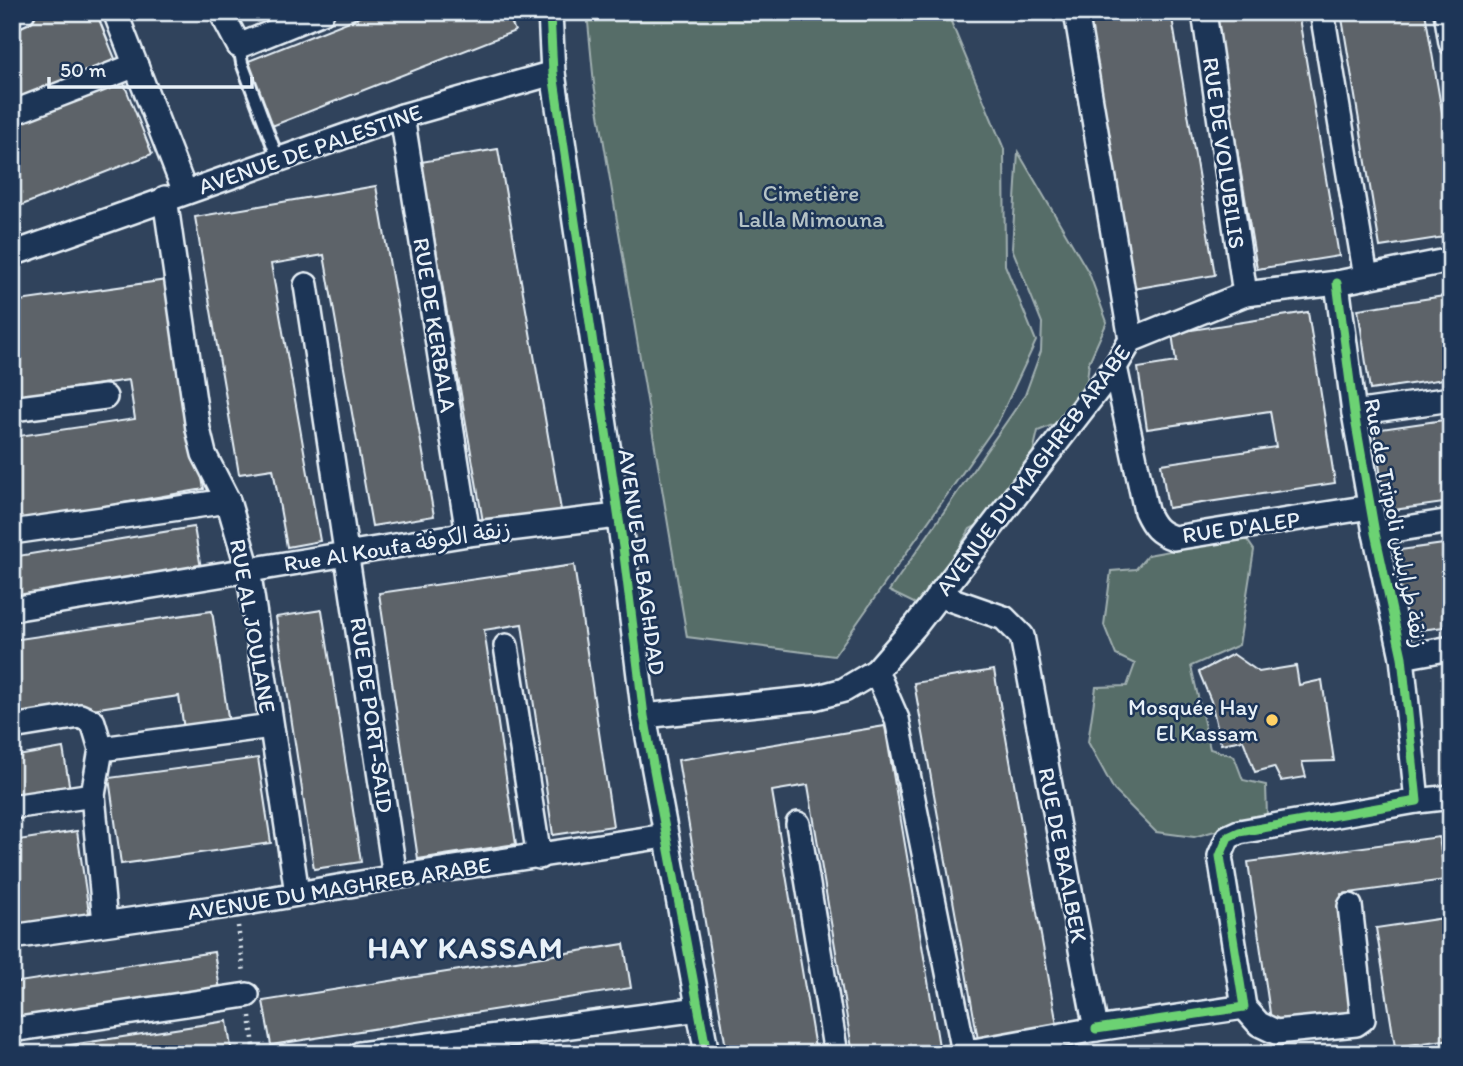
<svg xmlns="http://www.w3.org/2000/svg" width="1463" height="1066" font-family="Itim,'Playpen Sans Arabic',sans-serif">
<rect width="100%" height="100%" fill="#30435c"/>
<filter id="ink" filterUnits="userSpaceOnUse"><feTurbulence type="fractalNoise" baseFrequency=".0143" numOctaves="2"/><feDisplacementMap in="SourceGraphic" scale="14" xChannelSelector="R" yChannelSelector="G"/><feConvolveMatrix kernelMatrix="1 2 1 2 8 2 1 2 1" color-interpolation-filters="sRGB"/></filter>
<g filter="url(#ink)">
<g fill="#576d68" stroke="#a0afb0" stroke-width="2">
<path d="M 587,12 L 947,12 L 1004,149 L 1005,265 L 1036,341 L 998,422 L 834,656 L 687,637 L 594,84 Z"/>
<path d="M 1018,152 L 1089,273 L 1107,322 L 1089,362 L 1086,389 L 1060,422 L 1038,431 L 1026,482 L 984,522 L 970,529 L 924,608 L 889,591 L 1025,395 L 1041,351 L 1042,323 L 1012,248 Z"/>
<path d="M 1245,537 L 1254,550 L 1239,645 L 1191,666 L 1210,749 L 1234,756 L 1243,780 L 1266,785 L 1267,816 L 1194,837 L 1156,832 L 1114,790 L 1088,742 L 1096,687 L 1127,686 L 1135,664 L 1116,655 L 1104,625 L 1111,571 L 1136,569 L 1148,555 Z"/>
</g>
<g fill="#5d6469" stroke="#e8f1f8" stroke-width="2">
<path d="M 38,12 L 96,12 L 118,66 L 12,107 L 12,23 Z"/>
<path d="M 250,12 L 268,12 L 258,21 Z"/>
<path d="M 372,12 L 507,12 L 515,31 L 272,126 L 246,62 Z"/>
<path d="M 1087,12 L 1171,12 L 1215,275 L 1133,289 Z"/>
<path d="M 1214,12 L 1298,12 L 1339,256 L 1257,269 Z"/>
<path d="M 1341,12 L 1425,12 L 1451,165 L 1451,236 L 1380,247 Z"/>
<path d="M 123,81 L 152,154 L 12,209 L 12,125 Z"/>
<path d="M 498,149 L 561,510 L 483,522 L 421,162 Z"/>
<path d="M 376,186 L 434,516 L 372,526 L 324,255 L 271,264 L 320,541 L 287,547 L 273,469 L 239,474 L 195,217 Z"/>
<path d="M 167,280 L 204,489 L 12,522 L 12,437 L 135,419 L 129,380 L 12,397 L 12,302 Z"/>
<path d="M 1451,295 L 1451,378 L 1370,390 L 1358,309 Z"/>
<path d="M 1308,312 L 1335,483 L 1168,508 L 1161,464 L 1276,447 L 1270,411 L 1147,429 L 1138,368 L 1176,362 L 1172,333 Z"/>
<path d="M 1451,419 L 1451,502 L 1386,511 L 1374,430 Z"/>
<path d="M 194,527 L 202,574 L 12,604 L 12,557 Z"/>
<path d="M 1451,543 L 1451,626 L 1406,632 L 1393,551 Z"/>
<path d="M 574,565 L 613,826 L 553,835 L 522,624 L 484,630 L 516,844 L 418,859 L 379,593 Z"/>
<path d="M 322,610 L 361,862 L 314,869 L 276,617 Z"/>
<path d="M 212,611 L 230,730 L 185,736 L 179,696 L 12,721 L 12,640 Z"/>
<path d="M 1233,654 L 1259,672 L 1296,666 L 1299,685 L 1322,680 L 1334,761 L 1302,762 L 1306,777 L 1281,781 L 1274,767 L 1255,772 L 1243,740 L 1221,744 L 1211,701 L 1199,672 Z"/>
<path d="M 994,670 L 1058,1031 L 979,1045 L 914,683 Z"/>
<path d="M 885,726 L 940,1052 L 853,1054 L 808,785 L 772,791 L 816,1054 L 727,1054 L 678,760 Z"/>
<path d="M 63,748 L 70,790 L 12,799 L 12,757 Z"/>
<path d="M 258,758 L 271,843 L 121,864 L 109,778 Z"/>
<path d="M 77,831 L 90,919 L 12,930 L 12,841 Z"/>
<path d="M 1439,837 L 1445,880 L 1341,894 L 1358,1015 L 1272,1027 L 1248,862 Z"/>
<path d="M 1451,917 L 1451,1039 L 1395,1047 L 1376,928 Z"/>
<path d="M 624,944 L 631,988 L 271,1045 L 263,1001 Z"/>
<path d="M 214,952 L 221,996 L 12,1028 L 12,983 Z"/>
<path d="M 227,1021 L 232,1054 L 12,1054 Z"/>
</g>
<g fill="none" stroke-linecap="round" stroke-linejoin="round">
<g stroke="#e8f1f8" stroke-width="16">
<path id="lane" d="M 239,46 L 242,63 L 278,159"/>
</g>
<g stroke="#e8f1f8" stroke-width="28">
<g id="street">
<path d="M 115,12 L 185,192"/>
<path d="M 221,12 L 239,46 L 322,12"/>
<path d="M 550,12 L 553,73 L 623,547 L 644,716 L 707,1054"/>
<path d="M 1076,12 L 1131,340"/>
<path d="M 1204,12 L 1245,294"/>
<path d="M 1322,12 L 1366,277"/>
<path d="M 1446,12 L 1451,43"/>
<path d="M 12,17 L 23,12"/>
<path d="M 12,113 L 136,65"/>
<path d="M 402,116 L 468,534"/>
<path d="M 165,198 L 198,429 L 204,454 L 228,501 L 248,569 L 297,893"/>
<path d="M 12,254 L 402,116 L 553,73"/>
<path d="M 306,285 L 395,877"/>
<path d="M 1115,367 L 1146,511 C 1153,526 1158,533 1174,538 L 1370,507"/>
<path d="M 12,409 L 105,397"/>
<path d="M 1354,413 L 1451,399"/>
<path d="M 12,532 L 228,501"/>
<path d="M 1375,533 L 1451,521"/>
<path d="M 938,595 L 1004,618 L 1022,636 L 1096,1029 L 957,1054"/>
<path d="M 12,609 L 468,534 L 617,516"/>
<path d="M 506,646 L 539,857"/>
<path d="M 1402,657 L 1451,648"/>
<path d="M 876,671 L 897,719 L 964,1052"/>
<path d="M 644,716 L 814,698 L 844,690 L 876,671 L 916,625 L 1115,367 L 1131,340 L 1245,294 L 1337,283 L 1451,260"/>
<path d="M 12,727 L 80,716 L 93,722 L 101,749 L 93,795 L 105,923"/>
<path d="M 101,749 L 271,726"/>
<path d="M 1417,801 L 1451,797"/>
<path d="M 12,807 L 93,795"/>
<path d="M 798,824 L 836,1054"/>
<path d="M 12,937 L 235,905 L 395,877 L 665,836"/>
<path d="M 1244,1007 L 1259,1024 L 1276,1032 L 1356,1024 L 1363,1019 L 1350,906"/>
<path d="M 1096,1029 L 1244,1007 L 1220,856 L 1228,837 L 1239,832 L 1417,801 L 1402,657 L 1375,533 L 1354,413 L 1337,283"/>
<path d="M 12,1030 L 247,995"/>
<path d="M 360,1054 L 699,1009"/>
</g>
</g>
<g stroke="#e8f1f8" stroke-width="4.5" stroke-dasharray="2 5" stroke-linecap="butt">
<path d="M 238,926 L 244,973"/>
<path d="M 250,1016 L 255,1054"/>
</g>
<use href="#lane" stroke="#1d3557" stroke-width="10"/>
<use href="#street" stroke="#1d3557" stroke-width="23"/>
<g stroke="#1d3557" stroke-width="13">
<g id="cycleway">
<path d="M 550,12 L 553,73 L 623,547 L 644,716 L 707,1054"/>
<path d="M 1096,1029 L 1244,1007 L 1220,856 L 1228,837 L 1239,832 L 1417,801 L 1402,657 L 1375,533 L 1354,413 L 1337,283"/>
</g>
</g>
<use href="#cycleway" stroke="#6cd273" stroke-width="9"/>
</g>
</g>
<circle fill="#ffd166" stroke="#1d3557" stroke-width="2.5" cx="1272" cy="720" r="7"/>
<g text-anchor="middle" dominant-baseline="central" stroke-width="5" stroke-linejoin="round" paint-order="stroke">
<g font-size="23" fill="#e8f1f8" stroke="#1d3557">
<text transform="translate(310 149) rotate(-19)">AVENUE DE PALESTINE</text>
<text transform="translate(1224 153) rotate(82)">RUE DE VOLUBILIS</text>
<text transform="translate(435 325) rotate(81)">RUE DE KERBALA</text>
<text transform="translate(1033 470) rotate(-53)">AVENUE DU MAGHREB ARABE</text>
<text transform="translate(1396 523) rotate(79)">Rue de Tripoli زنقة طرابلس</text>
<text transform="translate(1241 527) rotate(-8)">RUE D'ALEP</text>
<text transform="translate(397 546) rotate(-9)">Rue Al Koufa زنقة الكوفة</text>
<text transform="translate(642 562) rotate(82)">AVENUE DE BAGHDAD</text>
<text transform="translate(253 626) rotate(80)">RUE AL JOULANE</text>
<text transform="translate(372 715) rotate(82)">RUE DE PORT-SAID</text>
<text transform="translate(1063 855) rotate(79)">RUE DE BAALBEK</text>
<text transform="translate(339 888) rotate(-9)">AVENUE DU MAGHREB ARABE</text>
</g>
<g font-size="23" fill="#b5c3c6" stroke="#1d3557">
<text x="811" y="193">Cimetière<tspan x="811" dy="26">Lalla Mimouna</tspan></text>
</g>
<g font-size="23" fill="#e8f1f8" stroke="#1d3557" text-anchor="end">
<text x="1258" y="707">Mosquée Hay<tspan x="1258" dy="26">El Kassam</tspan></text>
</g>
<g font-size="30" font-weight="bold" letter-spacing="2" fill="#e8f1f8" stroke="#1d3557">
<text x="466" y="947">HAY KASSAM</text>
</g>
</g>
<rect width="1463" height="1066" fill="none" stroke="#1d3557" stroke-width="42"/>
<rect x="21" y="21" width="1421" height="1024" fill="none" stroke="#e8f1f8" stroke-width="2.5" filter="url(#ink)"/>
<path d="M49 77v10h203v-10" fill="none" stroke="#e8f1f8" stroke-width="3.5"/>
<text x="60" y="77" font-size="21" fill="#e8f1f8" stroke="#1d3557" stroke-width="5" paint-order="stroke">50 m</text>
</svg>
